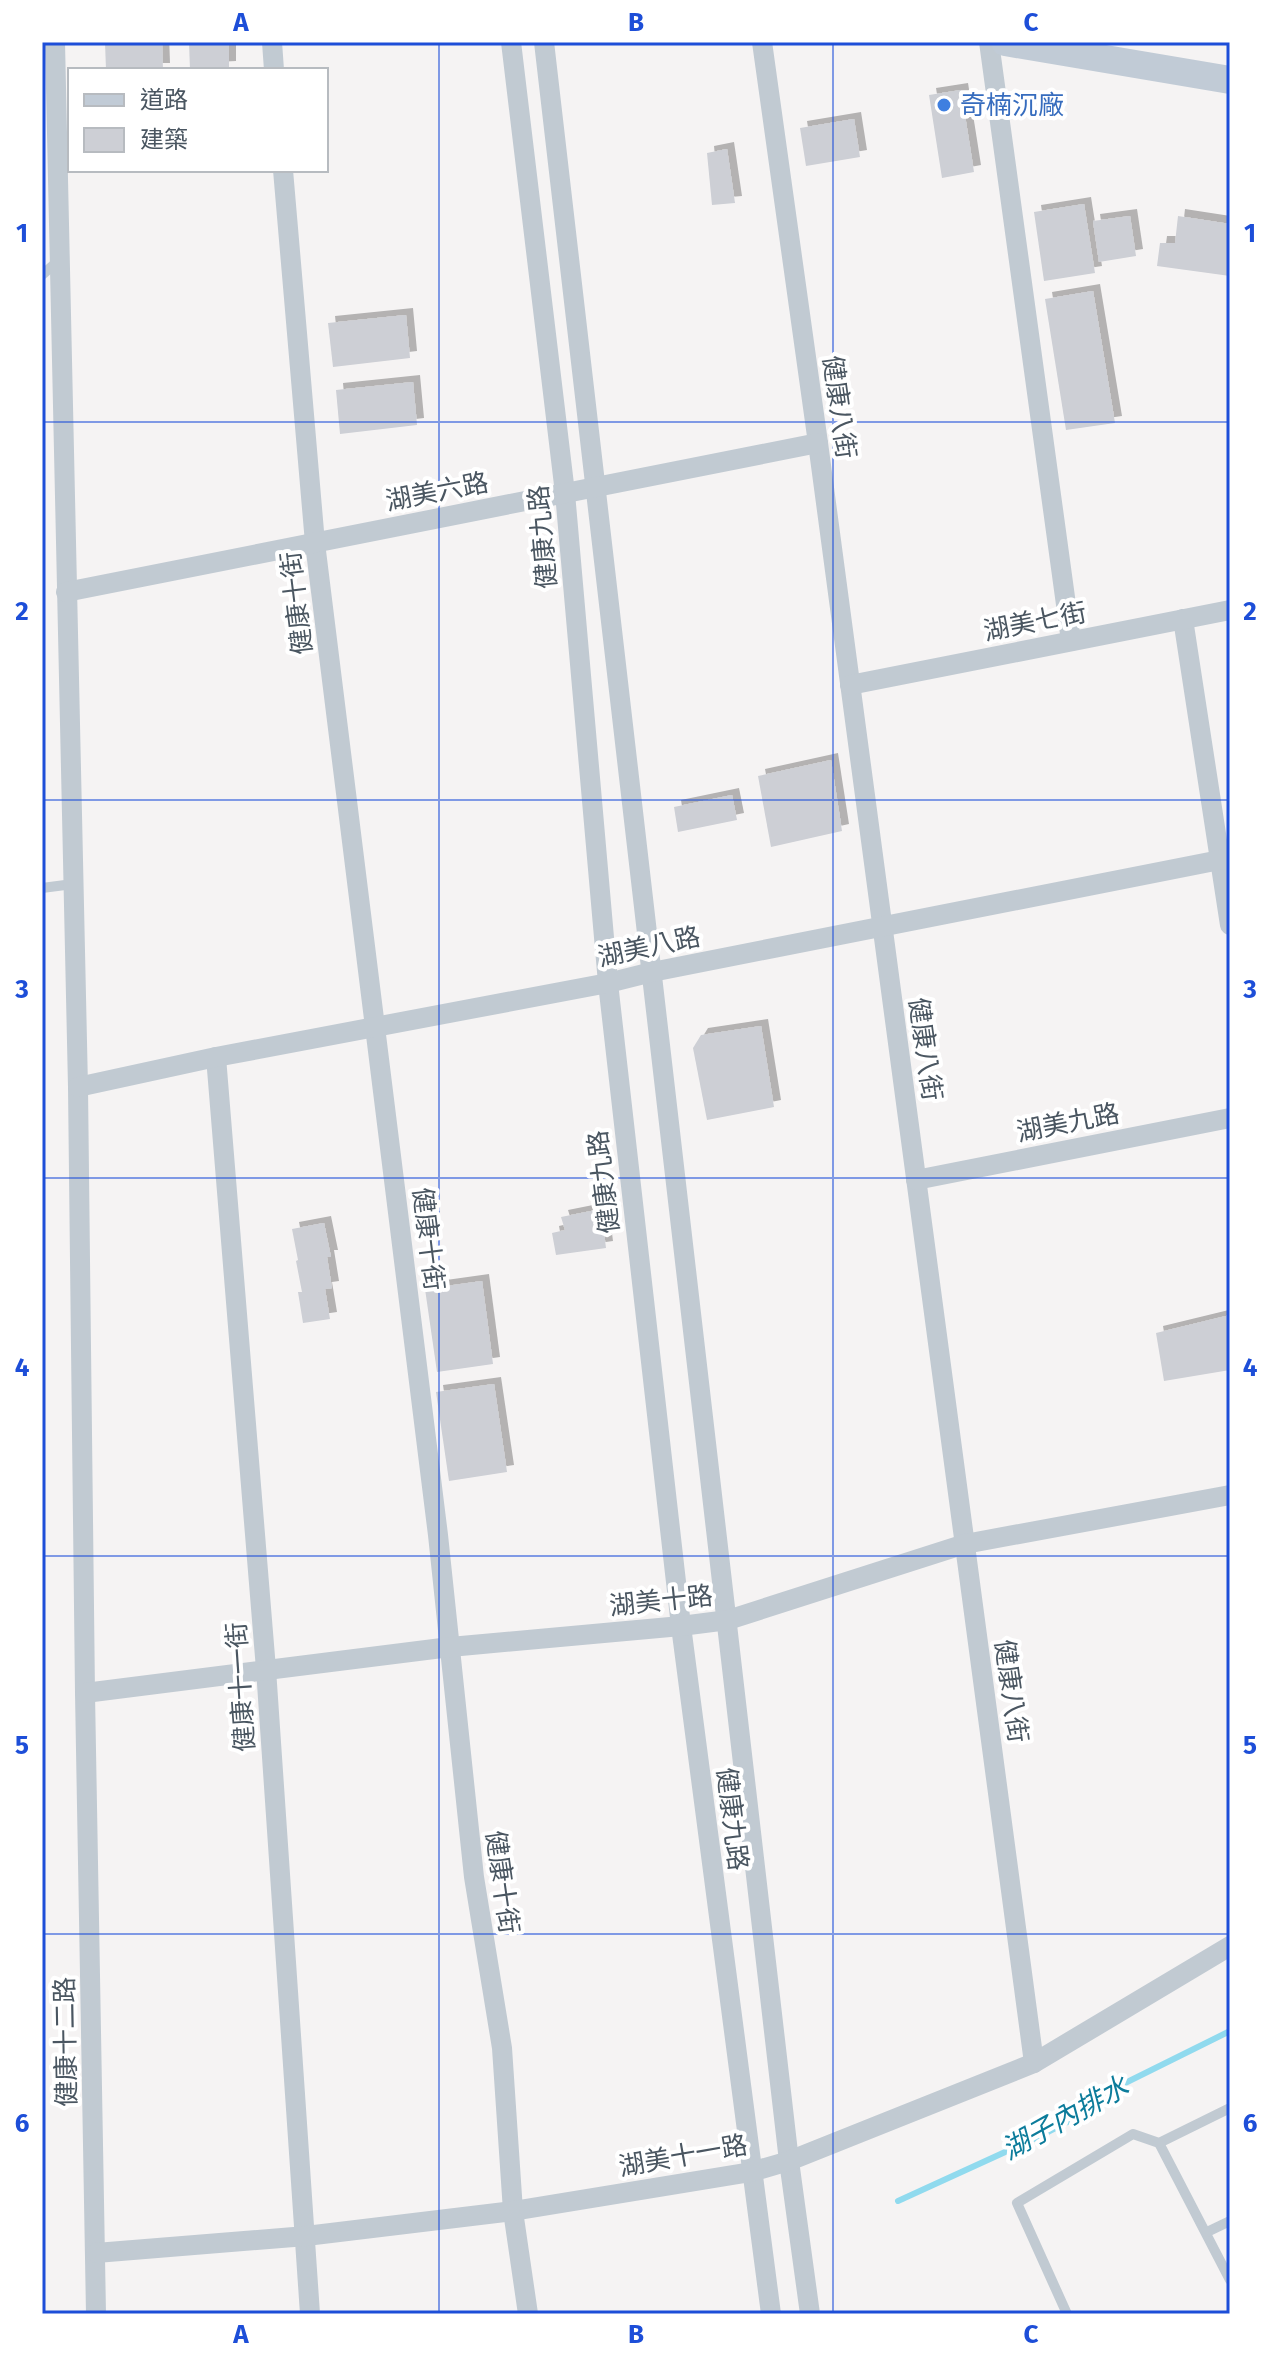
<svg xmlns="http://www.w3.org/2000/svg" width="1272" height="2356" font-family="'Fira Sans','Noto Sans TC',sans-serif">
<defs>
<filter id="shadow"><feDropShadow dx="7" dy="-7" stdDeviation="0" flood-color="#0004"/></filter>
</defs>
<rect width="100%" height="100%" fill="#f5f3f3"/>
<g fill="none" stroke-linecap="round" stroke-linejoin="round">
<path stroke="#90daee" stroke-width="6" d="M 898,2201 L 1038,2137 L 1069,2121 L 1103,2094 L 1230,2031"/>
</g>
<g fill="#cdcfd5" filter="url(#shadow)">
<path d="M 105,42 L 162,42 L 163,70 L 106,70 Z"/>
<path d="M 189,42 L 229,42 L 229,68 L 190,70 Z"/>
<path d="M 961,90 L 974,172 L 942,178 L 929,95 Z"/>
<path d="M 854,119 L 860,157 L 806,166 L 800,128 Z"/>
<path d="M 727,149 L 735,203 L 712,205 L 707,153 Z"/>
<path d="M 1084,204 L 1095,273 L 1044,281 L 1034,212 Z"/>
<path d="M 1130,216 L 1136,256 L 1099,262 L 1093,221 Z"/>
<path d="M 1178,216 L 1230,224 L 1230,276 L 1157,266 L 1160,243 L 1175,243 Z"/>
<path d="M 1093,291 L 1115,423 L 1066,430 L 1045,299 Z"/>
<path d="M 406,315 L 410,358 L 333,367 L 328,323 Z"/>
<path d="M 413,382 L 417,425 L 340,434 L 336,390 Z"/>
<path d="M 831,760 L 842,831 L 771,847 L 758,776 Z"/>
<path d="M 732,795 L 737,820 L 678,832 L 674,807 Z"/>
<path d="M 761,1026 L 774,1107 L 707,1120 L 693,1048 L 701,1035 Z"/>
<path d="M 601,1209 L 606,1248 L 556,1255 L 552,1233 L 565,1230 L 561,1217 Z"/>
<path d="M 324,1223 L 331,1257 L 327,1257 L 332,1288 L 325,1289 L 330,1319 L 303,1323 L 298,1292 L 302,1292 L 296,1261 L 298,1260 L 292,1229 Z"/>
<path d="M 482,1281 L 493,1364 L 437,1372 L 425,1289 Z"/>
<path d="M 1230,1315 L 1230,1370 L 1164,1381 L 1156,1333 Z"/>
<path d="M 494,1384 L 507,1472 L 449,1481 L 436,1392 Z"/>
</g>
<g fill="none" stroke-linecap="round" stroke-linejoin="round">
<g stroke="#c1cad2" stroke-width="10">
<path d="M 42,275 L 58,261"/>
<path d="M 42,888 L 73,884"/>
<path d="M 1159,2143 L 1230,2280"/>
<path d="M 1207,2232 L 1230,2221"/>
<path d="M 1067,2314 L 1017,2203 L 1133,2134 L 1159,2143 L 1230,2108"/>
</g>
<g stroke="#c1cad2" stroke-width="20">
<path d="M 55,42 L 78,1087 L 85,1693 L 96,2314"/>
<path d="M 272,42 L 274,70"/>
<path d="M 511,42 L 565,493 L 608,983 L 681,1626 L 771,2314"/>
<path d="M 544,42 L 789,2161 L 810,2314"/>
<path d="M 762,42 L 818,443 L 1034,2063"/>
<path d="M 989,42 L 1071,641"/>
<path d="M 283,170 L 315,543 L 438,1535 L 474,1877 L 502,2048 L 513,2211 L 528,2314"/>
<path d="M 66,592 L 818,443"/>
<path d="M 1183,619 L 1230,925"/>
<path d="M 850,685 L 1230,610"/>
<path d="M 216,1057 L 266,1669 L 310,2314"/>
<path d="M 78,1087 L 216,1057 L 608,983 L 652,972 L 1230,858"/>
<path d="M 916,1180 L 1230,1118"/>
<path d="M 85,1693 L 450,1647 L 681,1626 L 728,1620 L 965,1544 L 1230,1495"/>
<path d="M 96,2253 L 306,2236 L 513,2211 L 751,2172 L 789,2161 L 1034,2063 L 1230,1946"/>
</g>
<path stroke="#c1cbd6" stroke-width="28" d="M 1005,42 L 1230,80"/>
</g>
<path fill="none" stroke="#1d4ed8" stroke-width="2" stroke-opacity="0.55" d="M 439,42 L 439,2314M 833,42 L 833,2314M 42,422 L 1230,422M 42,800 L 1230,800M 42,1178 L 1230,1178M 42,1556 L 1230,1556M 42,1934 L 1230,1934"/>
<circle fill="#3f7fe0" stroke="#fff" stroke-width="3" cx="944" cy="105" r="8"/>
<g text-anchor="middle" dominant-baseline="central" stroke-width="8" stroke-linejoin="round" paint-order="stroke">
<g font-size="26" fill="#366cbe" stroke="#fff" text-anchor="start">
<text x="960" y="105">奇楠沉廠</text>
</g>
<g font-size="26" fill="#4a5661" stroke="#fff">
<text transform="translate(839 407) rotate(82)">健康八街</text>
<text transform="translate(437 492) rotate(-11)">湖美六路</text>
<text transform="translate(543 537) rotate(-95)">健康九路</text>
<text transform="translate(297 603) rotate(-97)">健康十街</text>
<text transform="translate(1035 622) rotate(-11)">湖美七街</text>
<text transform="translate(649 947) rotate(-12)">湖美八路</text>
<text transform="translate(925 1049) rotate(82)">健康八街</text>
<text transform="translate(1068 1123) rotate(-11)">湖美九路</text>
<text transform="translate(604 1182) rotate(-97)">健康九路</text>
<text transform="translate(428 1239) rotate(83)">健康十街</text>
<text transform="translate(661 1601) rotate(-6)">湖美十路</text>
<text transform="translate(241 1687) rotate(-94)">健康十一街</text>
<text transform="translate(1011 1691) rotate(82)">健康八街</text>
<text transform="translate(732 1819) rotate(83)">健康九路</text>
<text transform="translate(502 1882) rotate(82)">健康十街</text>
<text transform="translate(66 2042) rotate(-91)">健康十二路</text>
<text transform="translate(683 2156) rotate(-10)">湖美十一路</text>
</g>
<g font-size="28" font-style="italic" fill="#0c7c9b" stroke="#fff">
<text transform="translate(1065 2118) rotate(-29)">湖子內排水</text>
</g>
</g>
<rect width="1272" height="2356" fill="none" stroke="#ffffff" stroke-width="88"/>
<rect x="68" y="68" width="260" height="104" fill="#ffffff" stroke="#b7bbc0" stroke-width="2"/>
<rect x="84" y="94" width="40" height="12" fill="#c1cbd6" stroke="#b7bbc0" stroke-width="2"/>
<text x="140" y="108" font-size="24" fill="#4a5661">道路</text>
<rect x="84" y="128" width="40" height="24" fill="#cdcfd5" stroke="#b7bbc0" stroke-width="2"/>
<text x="140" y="148" font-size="24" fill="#4a5661">建築</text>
<rect x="44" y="44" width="1184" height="2268" fill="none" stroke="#1d4ed8" stroke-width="3"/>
<g font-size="26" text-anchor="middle" font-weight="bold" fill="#1d4ed8">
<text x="241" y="31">A</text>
<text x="636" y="31">B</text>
<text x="1031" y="31">C</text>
<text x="22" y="242">1</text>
<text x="1250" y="242">1</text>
<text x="22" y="620">2</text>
<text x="1250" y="620">2</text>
<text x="22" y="998">3</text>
<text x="1250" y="998">3</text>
<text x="22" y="1376">4</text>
<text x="1250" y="1376">4</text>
<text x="22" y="1754">5</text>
<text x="1250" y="1754">5</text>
<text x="22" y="2132">6</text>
<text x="1250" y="2132">6</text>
<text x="241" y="2343">A</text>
<text x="636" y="2343">B</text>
<text x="1031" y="2343">C</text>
</g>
</svg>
